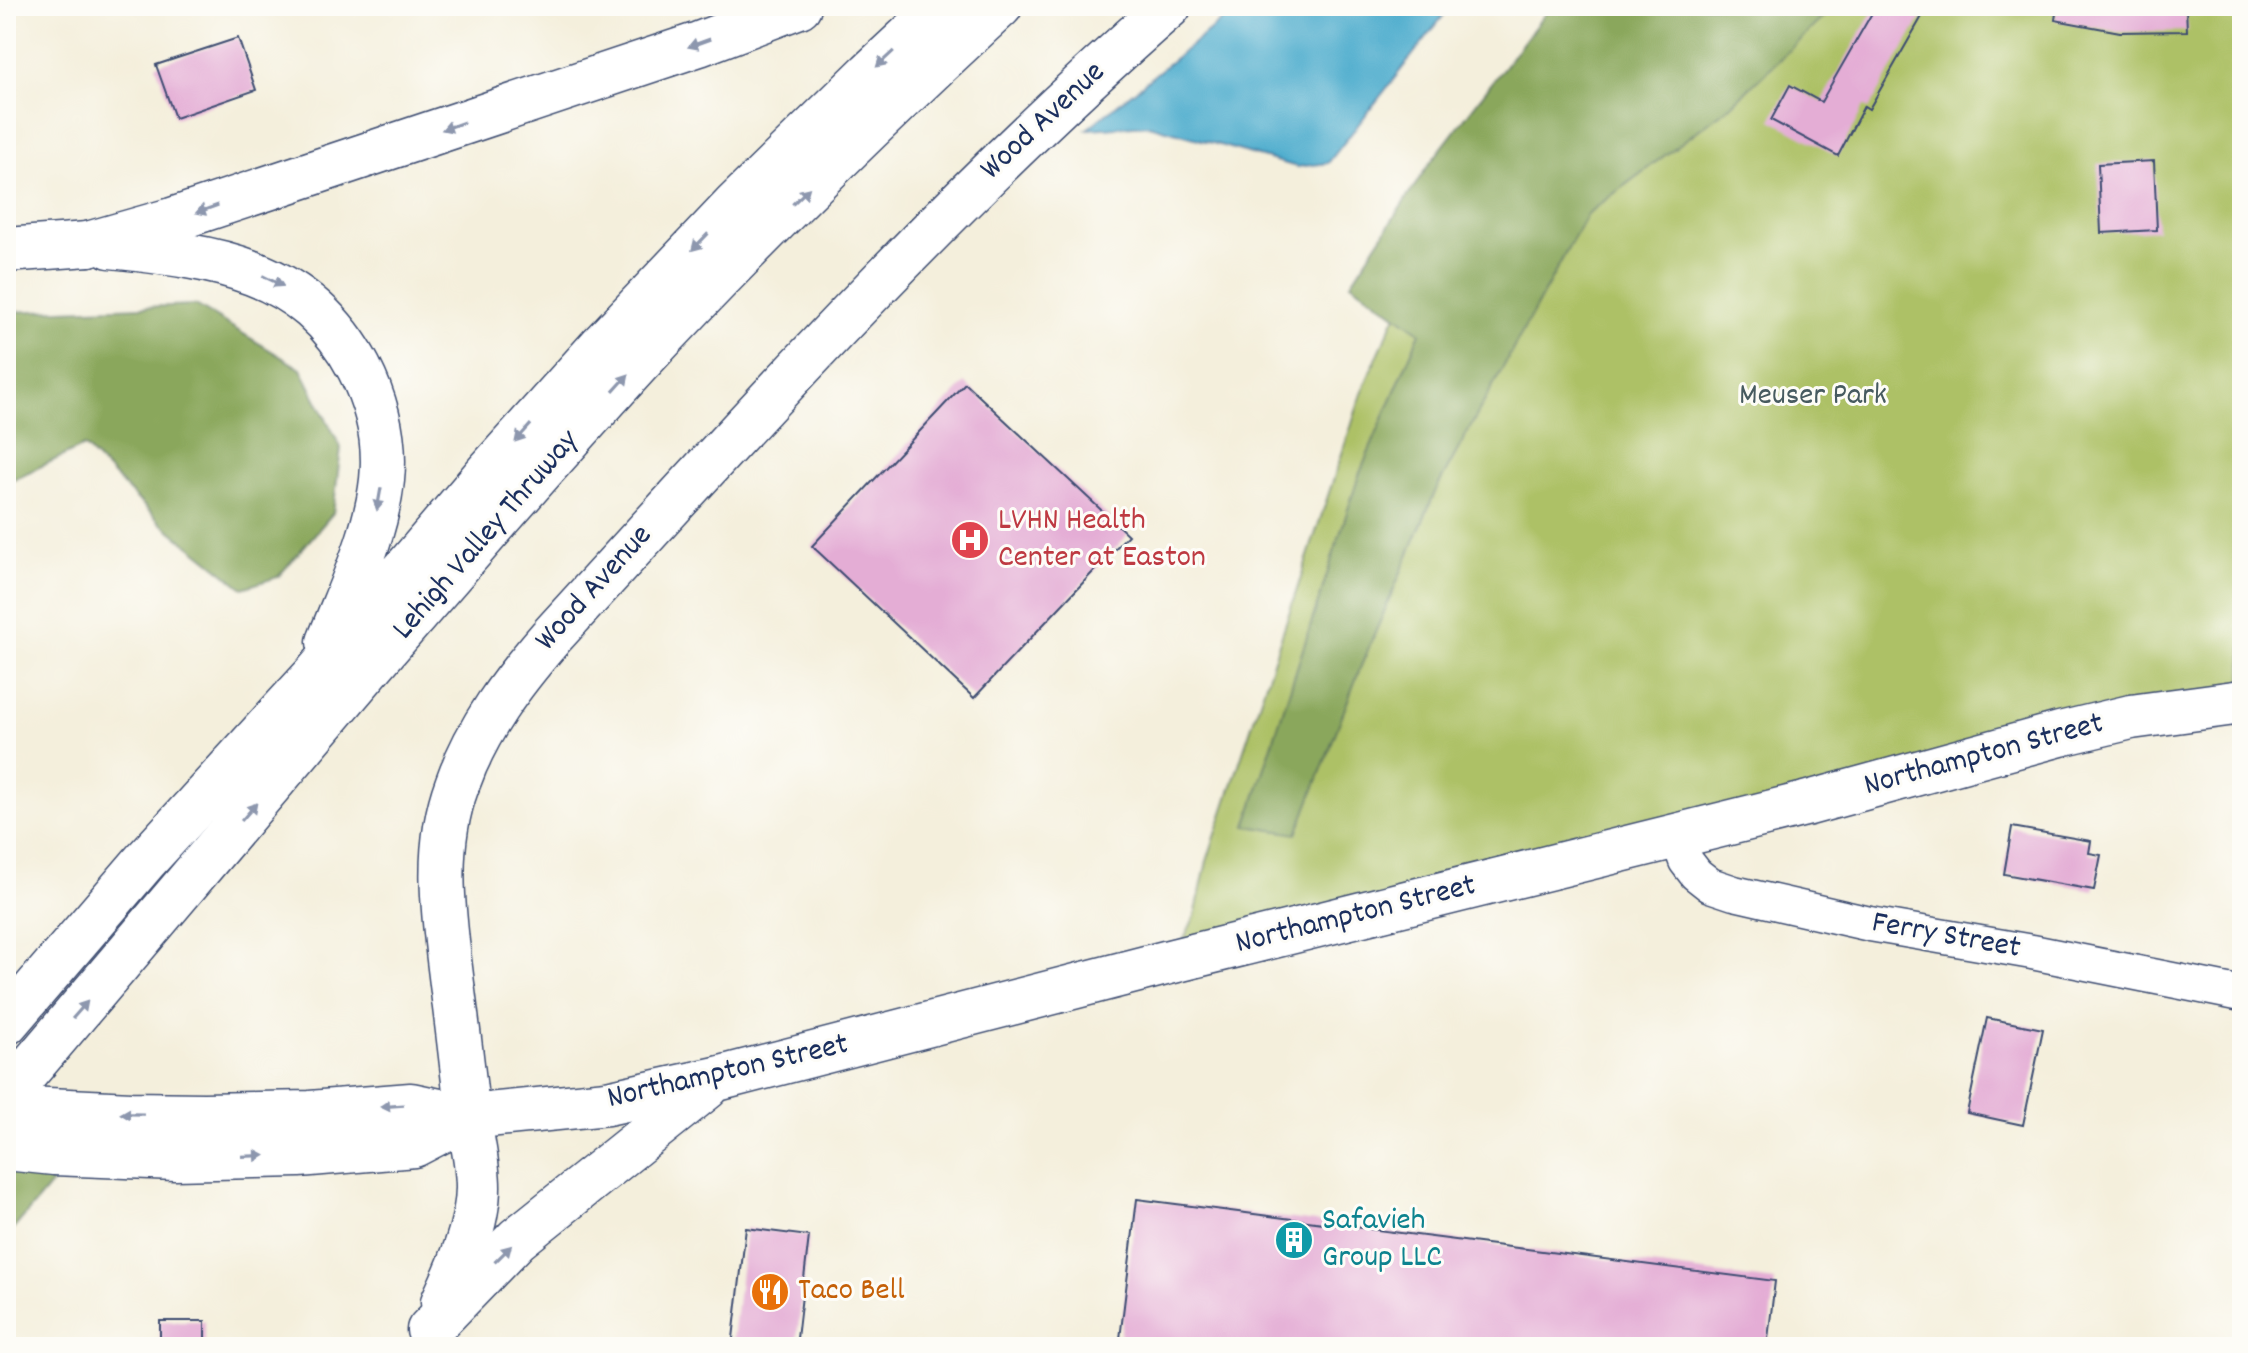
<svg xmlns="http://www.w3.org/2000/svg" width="2248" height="1353" font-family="Dekko,sans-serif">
<rect width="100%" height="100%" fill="#fdfcf7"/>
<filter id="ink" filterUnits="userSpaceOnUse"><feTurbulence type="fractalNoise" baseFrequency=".0125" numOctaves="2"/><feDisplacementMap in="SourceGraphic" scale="16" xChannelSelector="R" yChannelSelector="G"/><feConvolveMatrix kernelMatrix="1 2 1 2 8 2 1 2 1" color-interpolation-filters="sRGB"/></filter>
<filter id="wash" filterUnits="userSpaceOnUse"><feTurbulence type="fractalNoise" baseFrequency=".006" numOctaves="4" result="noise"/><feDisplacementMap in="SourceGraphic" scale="32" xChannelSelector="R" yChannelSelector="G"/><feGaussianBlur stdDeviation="1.8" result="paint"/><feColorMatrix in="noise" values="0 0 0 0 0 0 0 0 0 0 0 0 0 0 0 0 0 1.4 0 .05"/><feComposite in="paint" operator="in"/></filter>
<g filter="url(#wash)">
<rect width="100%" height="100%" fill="#f4efdc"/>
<path fill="#adc166" stroke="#647862" stroke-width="2" d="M 1627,6 L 2242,6 L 2242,702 L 1173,961 L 1195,916 L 1207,861 L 1365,384 L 1394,319 L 1427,264 Z"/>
<g fill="#8aa75b" stroke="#526b5c" stroke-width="2">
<path d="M 1551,6 L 1835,6 L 1733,104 L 1587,214 L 1436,490 L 1361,666 L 1297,834 L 1246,826 L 1359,475 L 1420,332 L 1351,283 L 1427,167 Z"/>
<path d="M 196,305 L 301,369 L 341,448 L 333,513 L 278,577 L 243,588 L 161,523 L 84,446 L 6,483 L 6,312 Z"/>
<path d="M 9,1172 L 54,1181 L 6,1238 L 6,1177 Z"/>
</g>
<path fill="#4fadce" stroke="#356e96" stroke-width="2" d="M 1240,6 L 1451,6 L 1328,163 L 1297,167 L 1149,125 L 1087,129 Z"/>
<g id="blocks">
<g fill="#e4add5">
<path d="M 1876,6 L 1928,6 L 1869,109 L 1864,106 L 1838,156 L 1771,120 L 1790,85 L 1821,102 Z"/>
<path d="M 2057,6 L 2186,6 L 2187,31 L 2120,32 L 2055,20 Z"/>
<path d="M 238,38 L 256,90 L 175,118 L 156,65 Z"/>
<path d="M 2154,161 L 2157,230 L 2101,233 L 2098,164 Z"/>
<path d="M 965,383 L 1128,535 L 974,698 L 812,546 Z"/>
<path d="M 2012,827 L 2091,841 L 2089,853 L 2101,855 L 2094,890 L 2004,874 Z"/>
<path d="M 1987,1018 L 2043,1029 L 2023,1125 L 1967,1113 Z"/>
<path d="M 1137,1199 L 1775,1281 L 1767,1347 L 1119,1347 Z"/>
<path d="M 746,1228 L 809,1236 L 796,1347 L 732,1347 Z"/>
<rect x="160" y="1321" width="45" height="26"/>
</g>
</g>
</g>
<g filter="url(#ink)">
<use href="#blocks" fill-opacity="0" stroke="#3c4c71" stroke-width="2"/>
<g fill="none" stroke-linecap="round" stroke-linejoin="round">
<g stroke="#3c4c71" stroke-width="37">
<path id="street" d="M 1677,836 L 1686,861 L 1696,874 L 1710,885 L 1734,893 L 1870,924 L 2032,952 L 2242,994"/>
</g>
<g stroke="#3c4c71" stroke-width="47">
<path id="secondary" d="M 468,1117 C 463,1073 458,1028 452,984 C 444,918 433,849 457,785 C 477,728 512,682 551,637 C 750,419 947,200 1169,6"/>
</g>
<g stroke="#3c4c71" stroke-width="47">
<g id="primary">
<path d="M 6,250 L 88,244"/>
<path d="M 6,1108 L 131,1114 L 204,1115 L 310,1113 L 411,1105 L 468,1117 L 607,1103 L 717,1079 L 1173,961 L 1805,804 L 2060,734 L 2131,717 L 2242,702"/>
<path d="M 6,1148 L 54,1153 L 175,1158 L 299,1155 L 414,1145 L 468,1117"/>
<path d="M 443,1302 C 459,1268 478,1225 478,1187 C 478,1164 472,1140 468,1117"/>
<path d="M 429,1330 L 517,1239 L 707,1087"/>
</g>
</g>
<g stroke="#3c4c71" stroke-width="47">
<g id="highway">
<path d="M 88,244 L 172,220 L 699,44 L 799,6"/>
<path d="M 110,246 C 213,257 306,267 359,368 C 377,403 386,441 382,480 C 376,536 349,590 329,642"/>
<path d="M 6,1023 L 144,862 L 317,673 L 487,473 L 601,346 L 736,204 L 870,73 L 942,6"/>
<path d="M 6,1096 C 215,852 419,603 636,366 C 752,241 874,122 1000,6"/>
</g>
</g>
<use href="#street" stroke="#fff" stroke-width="34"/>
<use href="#secondary" stroke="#fff" stroke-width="44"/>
<use href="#primary" stroke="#fff" stroke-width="44"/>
<use href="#highway" stroke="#fff" stroke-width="44"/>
</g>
<defs><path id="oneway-solid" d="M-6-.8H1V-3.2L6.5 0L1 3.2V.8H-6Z" transform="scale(2)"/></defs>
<g fill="#8d97ae">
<use href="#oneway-solid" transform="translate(699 43) rotate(160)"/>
<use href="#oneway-solid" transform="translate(885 59) rotate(137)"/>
<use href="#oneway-solid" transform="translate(453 126) rotate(161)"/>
<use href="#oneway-solid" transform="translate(801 196) rotate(-44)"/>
<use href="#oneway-solid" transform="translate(207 209) rotate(161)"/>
<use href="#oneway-solid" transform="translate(700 242) rotate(134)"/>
<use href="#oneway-solid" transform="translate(273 281) rotate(26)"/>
<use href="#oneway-solid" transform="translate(621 383) rotate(-48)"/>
<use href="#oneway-solid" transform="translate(523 433) rotate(132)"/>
<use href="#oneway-solid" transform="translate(379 499) rotate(100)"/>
<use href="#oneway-solid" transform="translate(249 812) rotate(-49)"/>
<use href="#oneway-solid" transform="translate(80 1010) rotate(-49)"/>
<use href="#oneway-solid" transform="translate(392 1106) rotate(176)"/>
<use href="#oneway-solid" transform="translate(132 1114) rotate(-179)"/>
<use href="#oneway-solid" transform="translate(253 1156) rotate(-2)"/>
<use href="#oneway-solid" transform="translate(503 1254) rotate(-45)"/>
</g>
</g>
<defs>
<g id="hospital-disc" transform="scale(2)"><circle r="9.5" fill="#e0444e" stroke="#fdfcf7"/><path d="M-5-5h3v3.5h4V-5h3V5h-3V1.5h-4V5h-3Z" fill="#fff"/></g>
<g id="building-disc" transform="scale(2)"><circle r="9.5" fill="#0f9aa8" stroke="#fdfcf7"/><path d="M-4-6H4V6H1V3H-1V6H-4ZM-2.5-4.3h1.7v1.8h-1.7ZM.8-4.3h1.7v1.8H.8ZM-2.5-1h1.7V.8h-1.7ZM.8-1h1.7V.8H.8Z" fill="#fff"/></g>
<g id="restaurant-disc" transform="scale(2)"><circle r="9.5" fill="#e8710a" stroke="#fdfcf7"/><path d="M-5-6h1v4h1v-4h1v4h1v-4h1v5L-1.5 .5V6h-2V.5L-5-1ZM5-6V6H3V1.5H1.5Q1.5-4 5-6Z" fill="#fff"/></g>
</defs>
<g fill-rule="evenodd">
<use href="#hospital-disc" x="970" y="540"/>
<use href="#building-disc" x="1294" y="1240"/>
<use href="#restaurant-disc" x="770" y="1292"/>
</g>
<g text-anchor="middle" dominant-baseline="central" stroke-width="6" stroke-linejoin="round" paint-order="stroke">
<g font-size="32" fill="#1b2f5e" stroke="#fdfcf7">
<text transform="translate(1044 122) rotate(-43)">Wood Avenue</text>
<text transform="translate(487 536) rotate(-49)">Lehigh Valley Thruway</text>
<text transform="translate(595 589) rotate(-48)">Wood Avenue</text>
<text transform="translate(1984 756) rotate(-15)">Northampton Street</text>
<text transform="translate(1356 916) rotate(-14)">Northampton Street</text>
<text transform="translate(1946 937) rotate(10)">Ferry Street</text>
<text transform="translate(728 1073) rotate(-13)">Northampton Street</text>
</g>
<g font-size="32" fill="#475b60" stroke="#fdfcf7">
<text x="1813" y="397">Meuser Park</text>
</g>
<g font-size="32" fill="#be3a42" stroke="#fdfcf7" text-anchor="start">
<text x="998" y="522">LVHN Health<tspan x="998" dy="37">Center at Easton</tspan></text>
</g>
<g font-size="32" fill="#0d838f" stroke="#fdfcf7" text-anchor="start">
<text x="1322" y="1222">Safavieh<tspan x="1322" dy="37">Group LLC</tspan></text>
</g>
<g font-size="32" fill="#c56008" stroke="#fdfcf7" text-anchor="start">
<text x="798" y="1292">Taco Bell</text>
</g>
</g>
<rect width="2248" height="1353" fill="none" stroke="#fdfcf7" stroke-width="32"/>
</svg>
